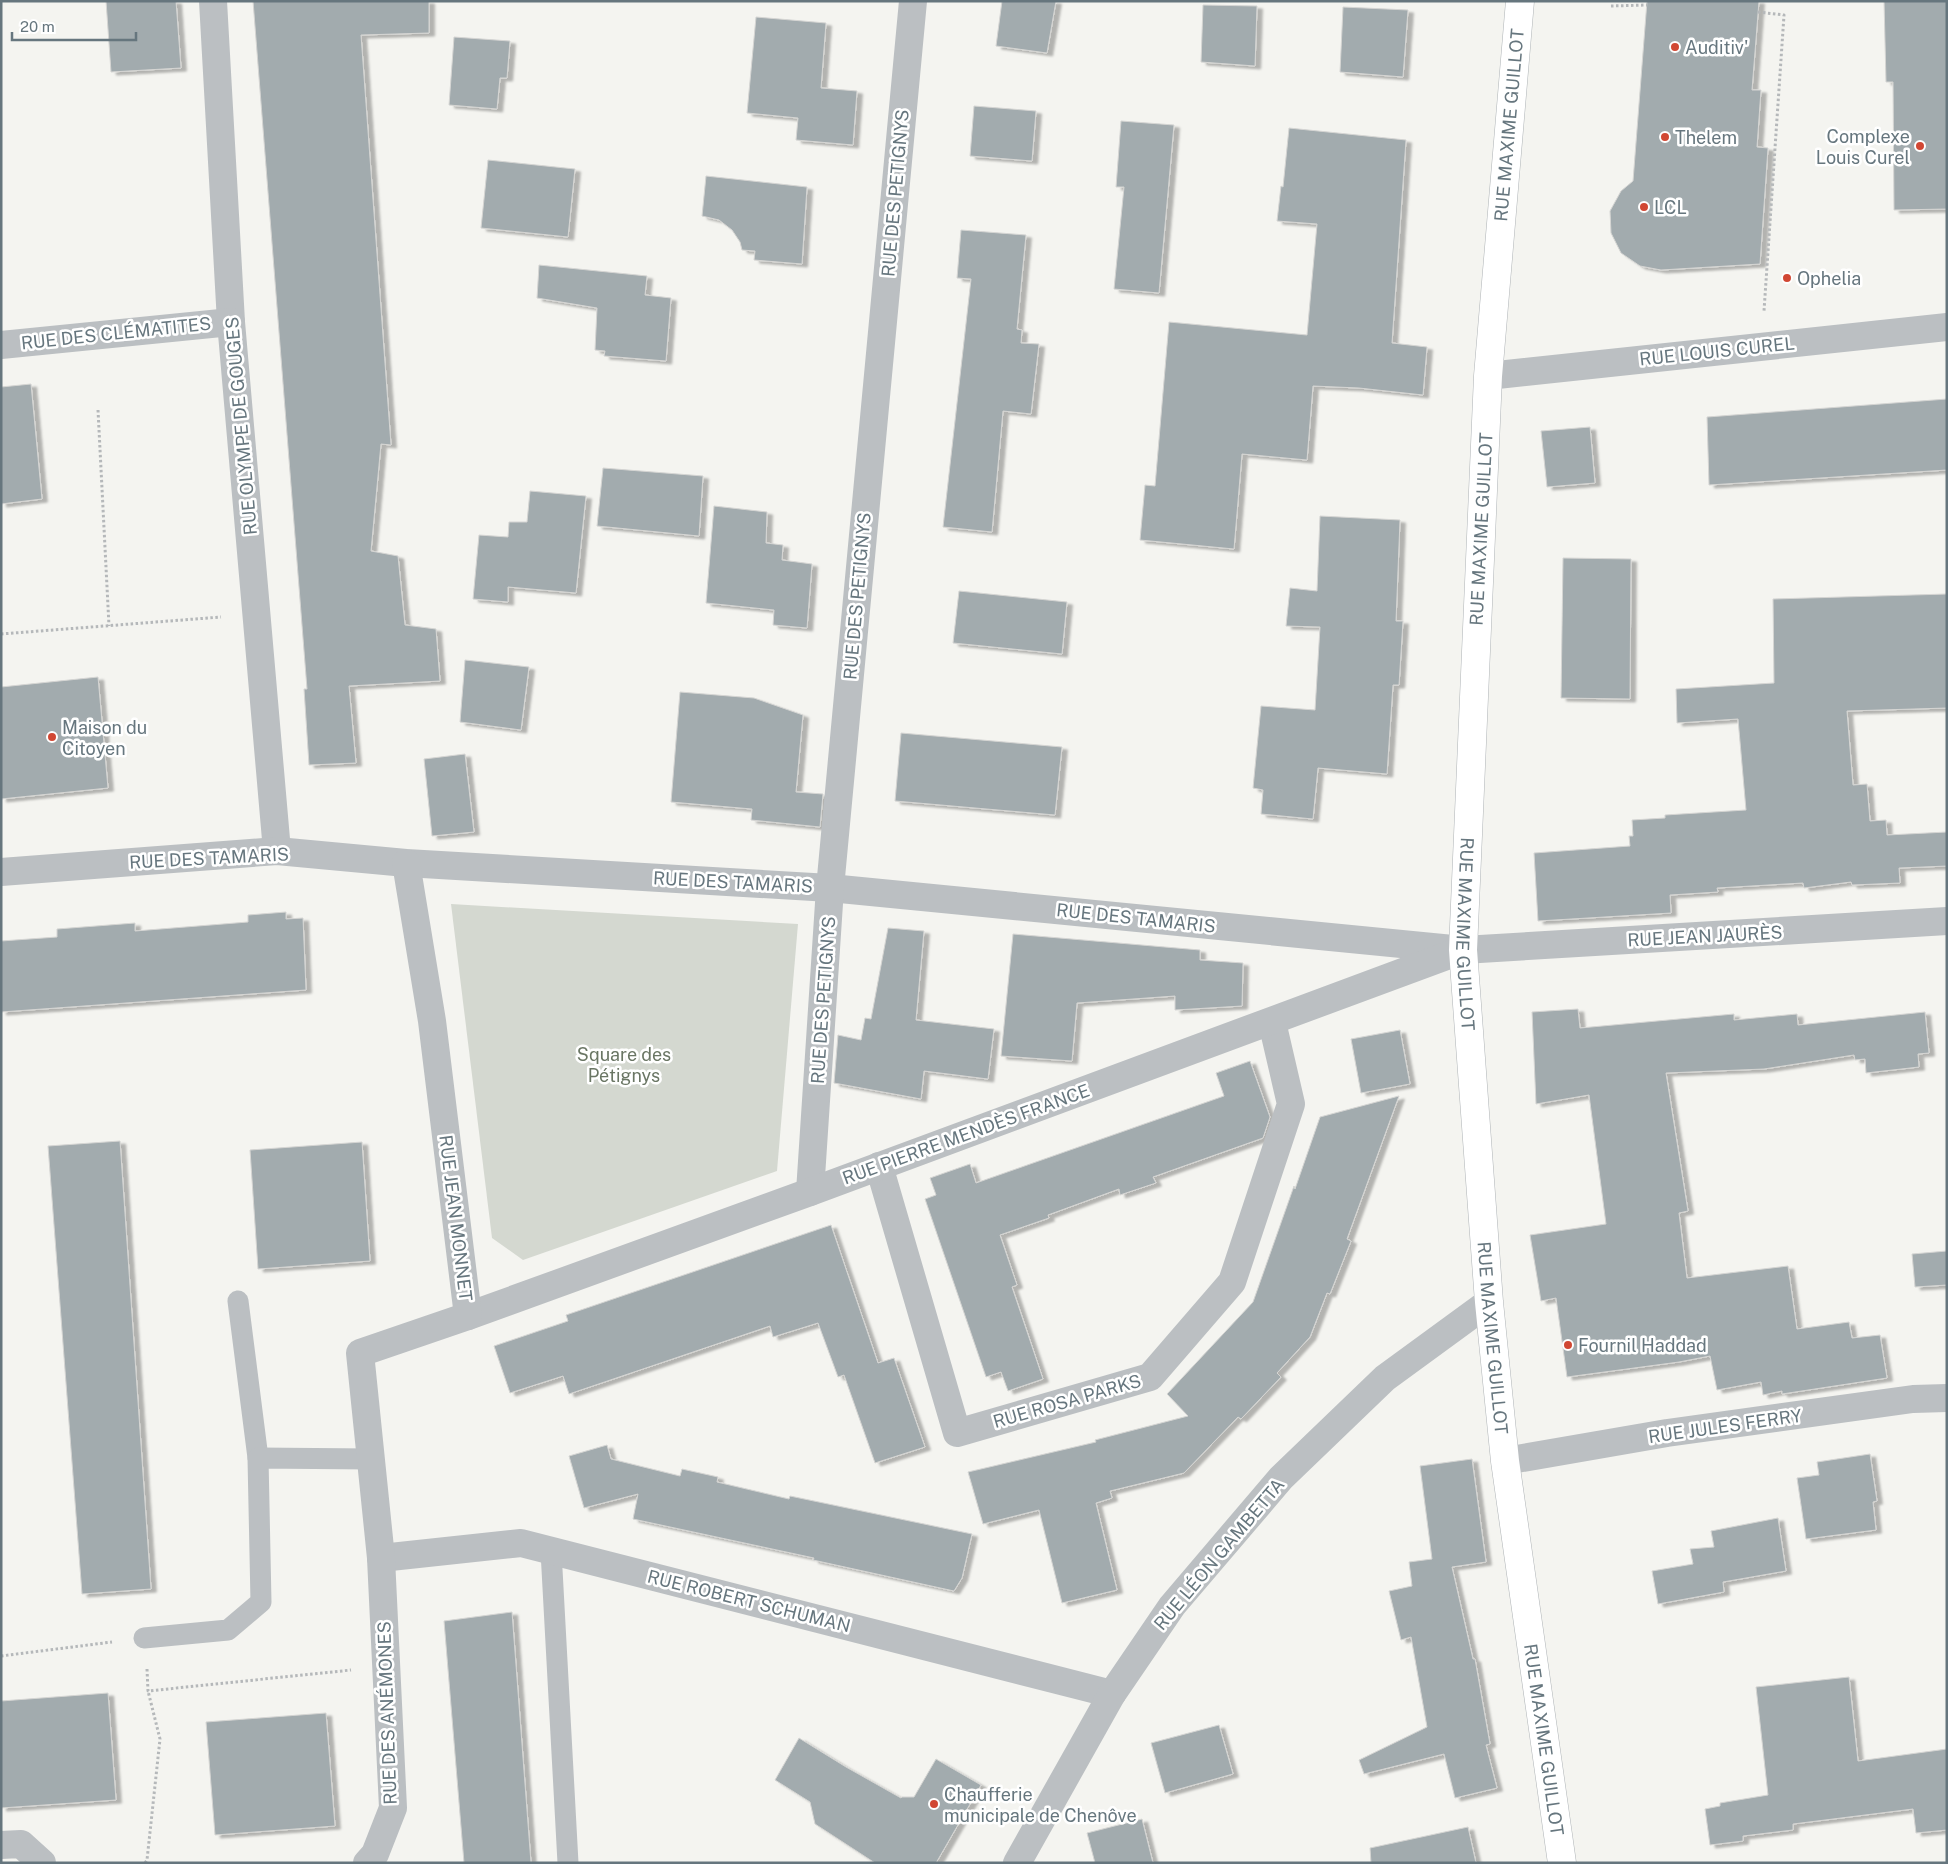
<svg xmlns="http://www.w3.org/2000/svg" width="1948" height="1864" font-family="'Public Sans',sans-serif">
<defs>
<filter id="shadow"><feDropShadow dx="5.5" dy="3" stdDeviation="1" flood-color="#0004"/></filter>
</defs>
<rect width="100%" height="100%" fill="#f4f4f0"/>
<path fill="#d4d8d0" d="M 451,904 L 798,924 L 777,1171 L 523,1260 L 492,1238 Z"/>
<g fill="#a2abae" stroke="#d5d5d3" filter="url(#shadow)">
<path d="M 106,1 L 176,1 L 181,68 L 111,72 Z"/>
<path d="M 253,1 L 429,1 L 429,33 L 361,35 L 391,445 L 381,444 L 371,551 L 398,556 L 405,625 L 436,629 L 440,681 L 349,686 L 356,763 L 309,765 L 304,689 L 307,689 Z"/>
<path d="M 1002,1 L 1056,1 L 1047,53 L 996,46 Z"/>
<path d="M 1647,1 L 1759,1 L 1752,90 L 1761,90 L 1757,147 L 1768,148 L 1760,264 L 1661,270 L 1640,266 L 1621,253 L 1611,233 L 1610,211 L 1621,191 L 1633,181 Z"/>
<path d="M 1884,1 L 1947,1 L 1947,209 L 1894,210 L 1893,82 L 1886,82 Z"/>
<path d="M 1203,5 L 1257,6 L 1255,66 L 1201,62 Z"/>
<path d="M 1343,7 L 1408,10 L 1403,77 L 1340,72 Z"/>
<path d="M 756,17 L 826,23 L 821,88 L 857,91 L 853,145 L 796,140 L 798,118 L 747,113 Z"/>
<path d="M 454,37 L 510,41 L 507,78 L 500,78 L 497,109 L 449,105 Z"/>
<path d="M 974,106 L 1036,111 L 1032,161 L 970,156 Z"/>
<path d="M 1121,121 L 1174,125 L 1159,293 L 1114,289 L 1124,187 L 1116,187 Z"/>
<path d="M 1289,128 L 1406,140 L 1392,343 L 1427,347 L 1423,395 L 1359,388 L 1313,386 L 1307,460 L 1242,454 L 1234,549 L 1140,540 L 1145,485 L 1155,486 L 1169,322 L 1307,335 L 1317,224 L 1277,221 L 1281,186 L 1283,187 Z"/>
<path d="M 488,160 L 575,169 L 568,237 L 481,228 Z"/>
<path d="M 706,176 L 807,187 L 802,264 L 754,260 L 755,251 L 742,250 L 740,242 L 732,230 L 719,220 L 702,216 Z"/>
<path d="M 961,230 L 1026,235 L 1017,329 L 1022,330 L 1021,343 L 1039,344 L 1031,414 L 1003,411 L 992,532 L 943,527 L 971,279 L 957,278 Z"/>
<path d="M 539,265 L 647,276 L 645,295 L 671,298 L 666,361 L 604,356 L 605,351 L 595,350 L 597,308 L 537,298 Z"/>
<path d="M 31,384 L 42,499 L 1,504 L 1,387 Z"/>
<path d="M 1947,399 L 1947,470 L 1709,485 L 1707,417 Z"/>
<path d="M 1590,427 L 1595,483 L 1547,487 L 1541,431 Z"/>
<path d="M 603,468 L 703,476 L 699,536 L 597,526 Z"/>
<path d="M 530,491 L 586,496 L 576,593 L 508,587 L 508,602 L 473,599 L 479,535 L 508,537 L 509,522 L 527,522 Z"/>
<path d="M 714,506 L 767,512 L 766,543 L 783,545 L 782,560 L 812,564 L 807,628 L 773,625 L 774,610 L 706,603 Z"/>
<path d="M 1320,516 L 1400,520 L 1396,621 L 1403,621 L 1399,685 L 1393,685 L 1387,774 L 1318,768 L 1313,819 L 1261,814 L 1263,790 L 1253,788 L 1261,706 L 1315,710 L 1320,627 L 1286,626 L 1290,588 L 1317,591 Z"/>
<path d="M 1563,558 L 1631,559 L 1630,699 L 1561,698 Z"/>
<path d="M 959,591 L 1067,602 L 1062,654 L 953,643 Z"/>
<path d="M 1947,594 L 1947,708 L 1847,711 L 1853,785 L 1867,784 L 1870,821 L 1886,820 L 1887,835 L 1947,832 L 1947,866 L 1899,868 L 1900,883 L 1852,885 L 1851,882 L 1804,888 L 1803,883 L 1717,888 L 1718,892 L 1670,895 L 1671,913 L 1538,921 L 1534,853 L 1630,846 L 1629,836 L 1633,836 L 1632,820 L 1665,818 L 1665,815 L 1746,810 L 1738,719 L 1677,723 L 1676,689 L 1774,683 L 1773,599 Z"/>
<path d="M 465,660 L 529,667 L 521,730 L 460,722 Z"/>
<path d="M 98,677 L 108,788 L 1,799 L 1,687 Z"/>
<path d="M 680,692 L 754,698 L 803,715 L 796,792 L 823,794 L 820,827 L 751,820 L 752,809 L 671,802 Z"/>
<path d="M 901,733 L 1062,747 L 1055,815 L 895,801 Z"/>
<path d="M 465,754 L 474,832 L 432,836 L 424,759 Z"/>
<path d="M 286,912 L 286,919 L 303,918 L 306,990 L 1,1012 L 1,941 L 57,937 L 57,929 L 135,923 L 135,931 L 248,922 L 248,915 Z"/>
<path d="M 888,928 L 924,931 L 916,1020 L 994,1029 L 988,1079 L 924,1071 L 921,1099 L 834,1083 L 838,1035 L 861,1040 L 865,1018 L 871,1019 Z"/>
<path d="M 1013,934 L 1200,950 L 1200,960 L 1243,963 L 1242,1006 L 1175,1010 L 1175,996 L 1077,1003 L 1072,1061 L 1001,1056 Z"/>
<path d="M 1578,1009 L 1580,1028 L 1734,1014 L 1734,1020 L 1797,1014 L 1798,1025 L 1925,1012 L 1929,1053 L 1918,1054 L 1919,1067 L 1866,1073 L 1865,1059 L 1855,1060 L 1854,1055 L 1764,1069 L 1666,1073 L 1688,1211 L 1679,1213 L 1687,1278 L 1788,1266 L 1797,1329 L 1849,1322 L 1852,1338 L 1880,1335 L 1887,1378 L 1782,1394 L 1782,1391 L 1763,1395 L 1761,1382 L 1717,1390 L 1710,1356 L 1679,1362 L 1567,1377 L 1556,1298 L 1541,1301 L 1530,1235 L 1606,1224 L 1589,1095 L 1536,1104 L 1532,1012 Z"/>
<path d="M 1400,1030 L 1410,1084 L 1361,1093 L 1351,1039 Z"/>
<path d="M 1250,1061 L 1270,1117 L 1263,1138 L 1153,1177 L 1156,1183 L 1120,1195 L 1119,1189 L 1048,1215 L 1049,1218 L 1000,1235 L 1017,1285 L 1012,1287 L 1043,1379 L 1008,1391 L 1001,1372 L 986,1377 L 925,1199 L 936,1195 L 930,1178 L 970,1164 L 976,1183 L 1224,1096 L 1216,1073 Z"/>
<path d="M 1399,1096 L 1347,1239 L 1351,1241 L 1330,1294 L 1327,1293 L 1310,1337 L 1277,1373 L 1281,1377 L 1241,1419 L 1238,1417 L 1184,1473 L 1110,1491 L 1112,1498 L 1096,1503 L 1117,1590 L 1062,1603 L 1039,1510 L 983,1524 L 968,1472 L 1096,1442 L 1095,1440 L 1188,1416 L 1167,1394 L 1253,1302 L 1294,1186 L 1295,1189 L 1320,1117 Z"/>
<path d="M 120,1141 L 151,1589 L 82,1594 L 48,1146 Z"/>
<path d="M 362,1142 L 370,1261 L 258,1269 L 250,1150 Z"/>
<path d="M 831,1225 L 878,1363 L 894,1358 L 925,1447 L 875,1463 L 844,1375 L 838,1377 L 818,1323 L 773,1337 L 770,1326 L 569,1394 L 563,1376 L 510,1393 L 494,1346 L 568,1321 L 566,1315 Z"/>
<path d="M 1947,1251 L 1947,1285 L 1915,1287 L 1912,1254 Z"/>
<path d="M 607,1445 L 611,1459 L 680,1476 L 682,1469 L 718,1477 L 717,1482 L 789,1499 L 790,1496 L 972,1534 L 962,1578 L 954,1591 L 813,1560 L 814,1558 L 633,1519 L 638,1494 L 584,1508 L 569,1456 Z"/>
<path d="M 1870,1454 L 1877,1501 L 1873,1502 L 1876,1530 L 1806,1539 L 1797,1478 L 1819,1475 L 1817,1462 Z"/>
<path d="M 1472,1459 L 1486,1562 L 1452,1567 L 1473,1659 L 1475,1659 L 1490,1744 L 1486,1745 L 1497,1788 L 1455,1798 L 1444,1754 L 1364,1774 L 1359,1760 L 1427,1727 L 1411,1637 L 1401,1640 L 1389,1591 L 1412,1586 L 1409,1562 L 1432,1559 L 1420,1466 Z"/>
<path d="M 1778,1518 L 1786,1571 L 1723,1582 L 1724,1592 L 1658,1604 L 1652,1571 L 1693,1564 L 1690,1549 L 1714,1547 L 1711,1531 Z"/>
<path d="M 512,1612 L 531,1863 L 464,1863 L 444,1621 Z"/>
<path d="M 1849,1677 L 1858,1761 L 1947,1749 L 1947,1830 L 1916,1833 L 1913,1809 L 1793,1824 L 1793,1830 L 1743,1836 L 1743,1841 L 1710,1845 L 1705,1809 L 1720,1806 L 1720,1803 L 1768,1795 L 1756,1687 Z"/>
<path d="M 108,1693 L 116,1800 L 1,1808 L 1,1701 Z"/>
<path d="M 326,1713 L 335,1826 L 215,1835 L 206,1722 Z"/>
<path d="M 1219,1725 L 1233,1774 L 1165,1793 L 1151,1743 Z"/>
<path d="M 799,1738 L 846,1767 L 901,1798 L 902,1797 L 914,1797 L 936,1759 L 981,1785 L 936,1863 L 875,1863 L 815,1824 L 810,1802 L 775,1780 Z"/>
<path d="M 1142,1819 L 1153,1863 L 1095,1863 L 1087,1833 Z"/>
<path d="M 1468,1827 L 1476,1863 L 1371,1863 L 1370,1848 Z"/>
</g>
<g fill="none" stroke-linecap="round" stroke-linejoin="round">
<g stroke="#aeb3b6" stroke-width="29">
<g id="secondary">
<path id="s1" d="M 1520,1 L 1488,376 L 1463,950 L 1489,1302 L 1505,1461 L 1562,1863"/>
</g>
</g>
<g stroke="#b5b8ba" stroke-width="3" stroke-dasharray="2.5 2.5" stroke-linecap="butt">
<path d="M 1611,6 L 1647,5"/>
<path d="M 1758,12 L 1784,15 L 1764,311"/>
<path d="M 98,410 L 109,626"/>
<path d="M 1,634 L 221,617"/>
<path d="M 1,1656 L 112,1642"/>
<path d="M 147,1669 L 148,1691 L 351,1670"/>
<path d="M 145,1863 L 147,1860 L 160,1739 L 148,1691"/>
</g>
<g stroke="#bbbfc2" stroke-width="21">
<path d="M 238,1301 L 258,1458"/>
<path d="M 551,1551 L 568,1863"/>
<path d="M 144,1638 L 228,1630 L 261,1602 L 258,1458 L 371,1459"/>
</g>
<g stroke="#bbbfc2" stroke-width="28">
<path d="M 213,1 L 231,322 L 277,851"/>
<path d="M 1,345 L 231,322"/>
<path d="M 1488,376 L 1947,327"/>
<path d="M 1,872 L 277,851 L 406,863 L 830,888 L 1463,950 L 1947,921"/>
<path d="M 879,1166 L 957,1433 L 1150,1377 L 1232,1282 L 1291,1104 L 1272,1022"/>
<path d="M 810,1192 L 830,888 L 913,1"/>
<path d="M 468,1316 L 810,1192 L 1457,952"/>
<path d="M 1505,1461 L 1667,1433 L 1913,1399 L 1947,1398"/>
<path d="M 381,1558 L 521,1543 L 1112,1694"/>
<path d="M 1,1845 L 21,1844 L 42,1863"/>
<path d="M 367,1863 L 375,1854 L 393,1808 L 381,1558 L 360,1353 L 468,1316 L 432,1021 L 406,863"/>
<path d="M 1017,1863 L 1112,1694 L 1172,1606 L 1281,1478 L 1385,1378 L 1489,1302"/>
</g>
<use href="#secondary" stroke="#fff" stroke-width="28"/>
</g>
<g fill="#d14733" stroke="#fff" stroke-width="2">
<circle cx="1675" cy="47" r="5"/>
<circle cx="1665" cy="137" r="5"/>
<circle cx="1920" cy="146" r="5"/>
<circle cx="1644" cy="207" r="5"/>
<circle cx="1787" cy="278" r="5"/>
<circle cx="52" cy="737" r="5"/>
<circle cx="1568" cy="1345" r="5"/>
<circle cx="934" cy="1804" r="5"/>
</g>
<g text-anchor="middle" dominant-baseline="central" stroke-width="5" stroke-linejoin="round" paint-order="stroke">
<g font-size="18" fill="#66767e" stroke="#fff" text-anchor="start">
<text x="1685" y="47">Auditiv'</text>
<text x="1910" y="136" text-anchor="end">Complexe<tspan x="1910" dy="21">Louis Curel</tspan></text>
<text x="1675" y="137">Thelem</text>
<text x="1654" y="207">LCL</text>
<text x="1797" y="278">Ophelia</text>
<text x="62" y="727">Maison du<tspan x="62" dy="21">Citoyen</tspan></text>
<text x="1578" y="1345">Fournil Haddad</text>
<text x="944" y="1794">Chaufferie<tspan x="944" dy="21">municipale de Chenôve</tspan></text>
</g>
<g font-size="18" fill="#66767e" stroke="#fff">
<text transform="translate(1509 125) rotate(-85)">RUE MAXIME GUILLOT</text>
<text transform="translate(895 193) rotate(-85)">RUE DES PETIGNYS</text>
<text transform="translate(116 333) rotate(-6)">RUE DES CLÉMATITES</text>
<text transform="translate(1717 351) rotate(-6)">RUE LOUIS CUREL</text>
<text transform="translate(241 426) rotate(-95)">RUE OLYMPE DE GOUGES</text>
<text transform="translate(1481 529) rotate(-87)">RUE MAXIME GUILLOT</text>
<text transform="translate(857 596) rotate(-85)">RUE DES PETIGNYS</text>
<text transform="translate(209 858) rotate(-3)">RUE DES TAMARIS</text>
<text transform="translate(733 882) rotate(3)">RUE DES TAMARIS</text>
<text transform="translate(1136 918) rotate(6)">RUE DES TAMARIS</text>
<text stroke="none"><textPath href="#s1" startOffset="935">RUE MAXIME GUILLOT</textPath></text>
<text transform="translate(1705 936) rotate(-3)">RUE JEAN JAURÈS</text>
<text transform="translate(823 1000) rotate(-86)">RUE DES PETIGNYS</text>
<text transform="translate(966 1134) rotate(-20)">RUE PIERRE MENDÈS FRANCE</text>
<text transform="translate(456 1218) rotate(83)">RUE JEAN MONNET</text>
<text stroke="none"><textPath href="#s1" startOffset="1340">RUE MAXIME GUILLOT</textPath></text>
<text transform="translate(1067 1401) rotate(-16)">RUE ROSA PARKS</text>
<text transform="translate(1725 1426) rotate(-8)">RUE JULES FERRY</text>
<text transform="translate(1219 1554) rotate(-50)">RUE LÉON GAMBETTA</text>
<text transform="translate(749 1601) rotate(14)">RUE ROBERT SCHUMAN</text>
<text transform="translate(387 1713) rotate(-92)">RUE DES ANÉMONES</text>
<text stroke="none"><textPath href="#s1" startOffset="1745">RUE MAXIME GUILLOT</textPath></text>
</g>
<g font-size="18" fill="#6a7664" stroke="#fff">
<text x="624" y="1054">Square des<tspan x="624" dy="21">Pétignys</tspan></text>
</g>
</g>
<rect width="1948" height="1864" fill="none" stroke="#66767e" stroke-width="5"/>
<path d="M12 32v8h124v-8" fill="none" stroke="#66767e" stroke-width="2.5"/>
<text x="20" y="32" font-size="15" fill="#66767e" stroke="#ffffff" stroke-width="4" paint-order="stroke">20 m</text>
</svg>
